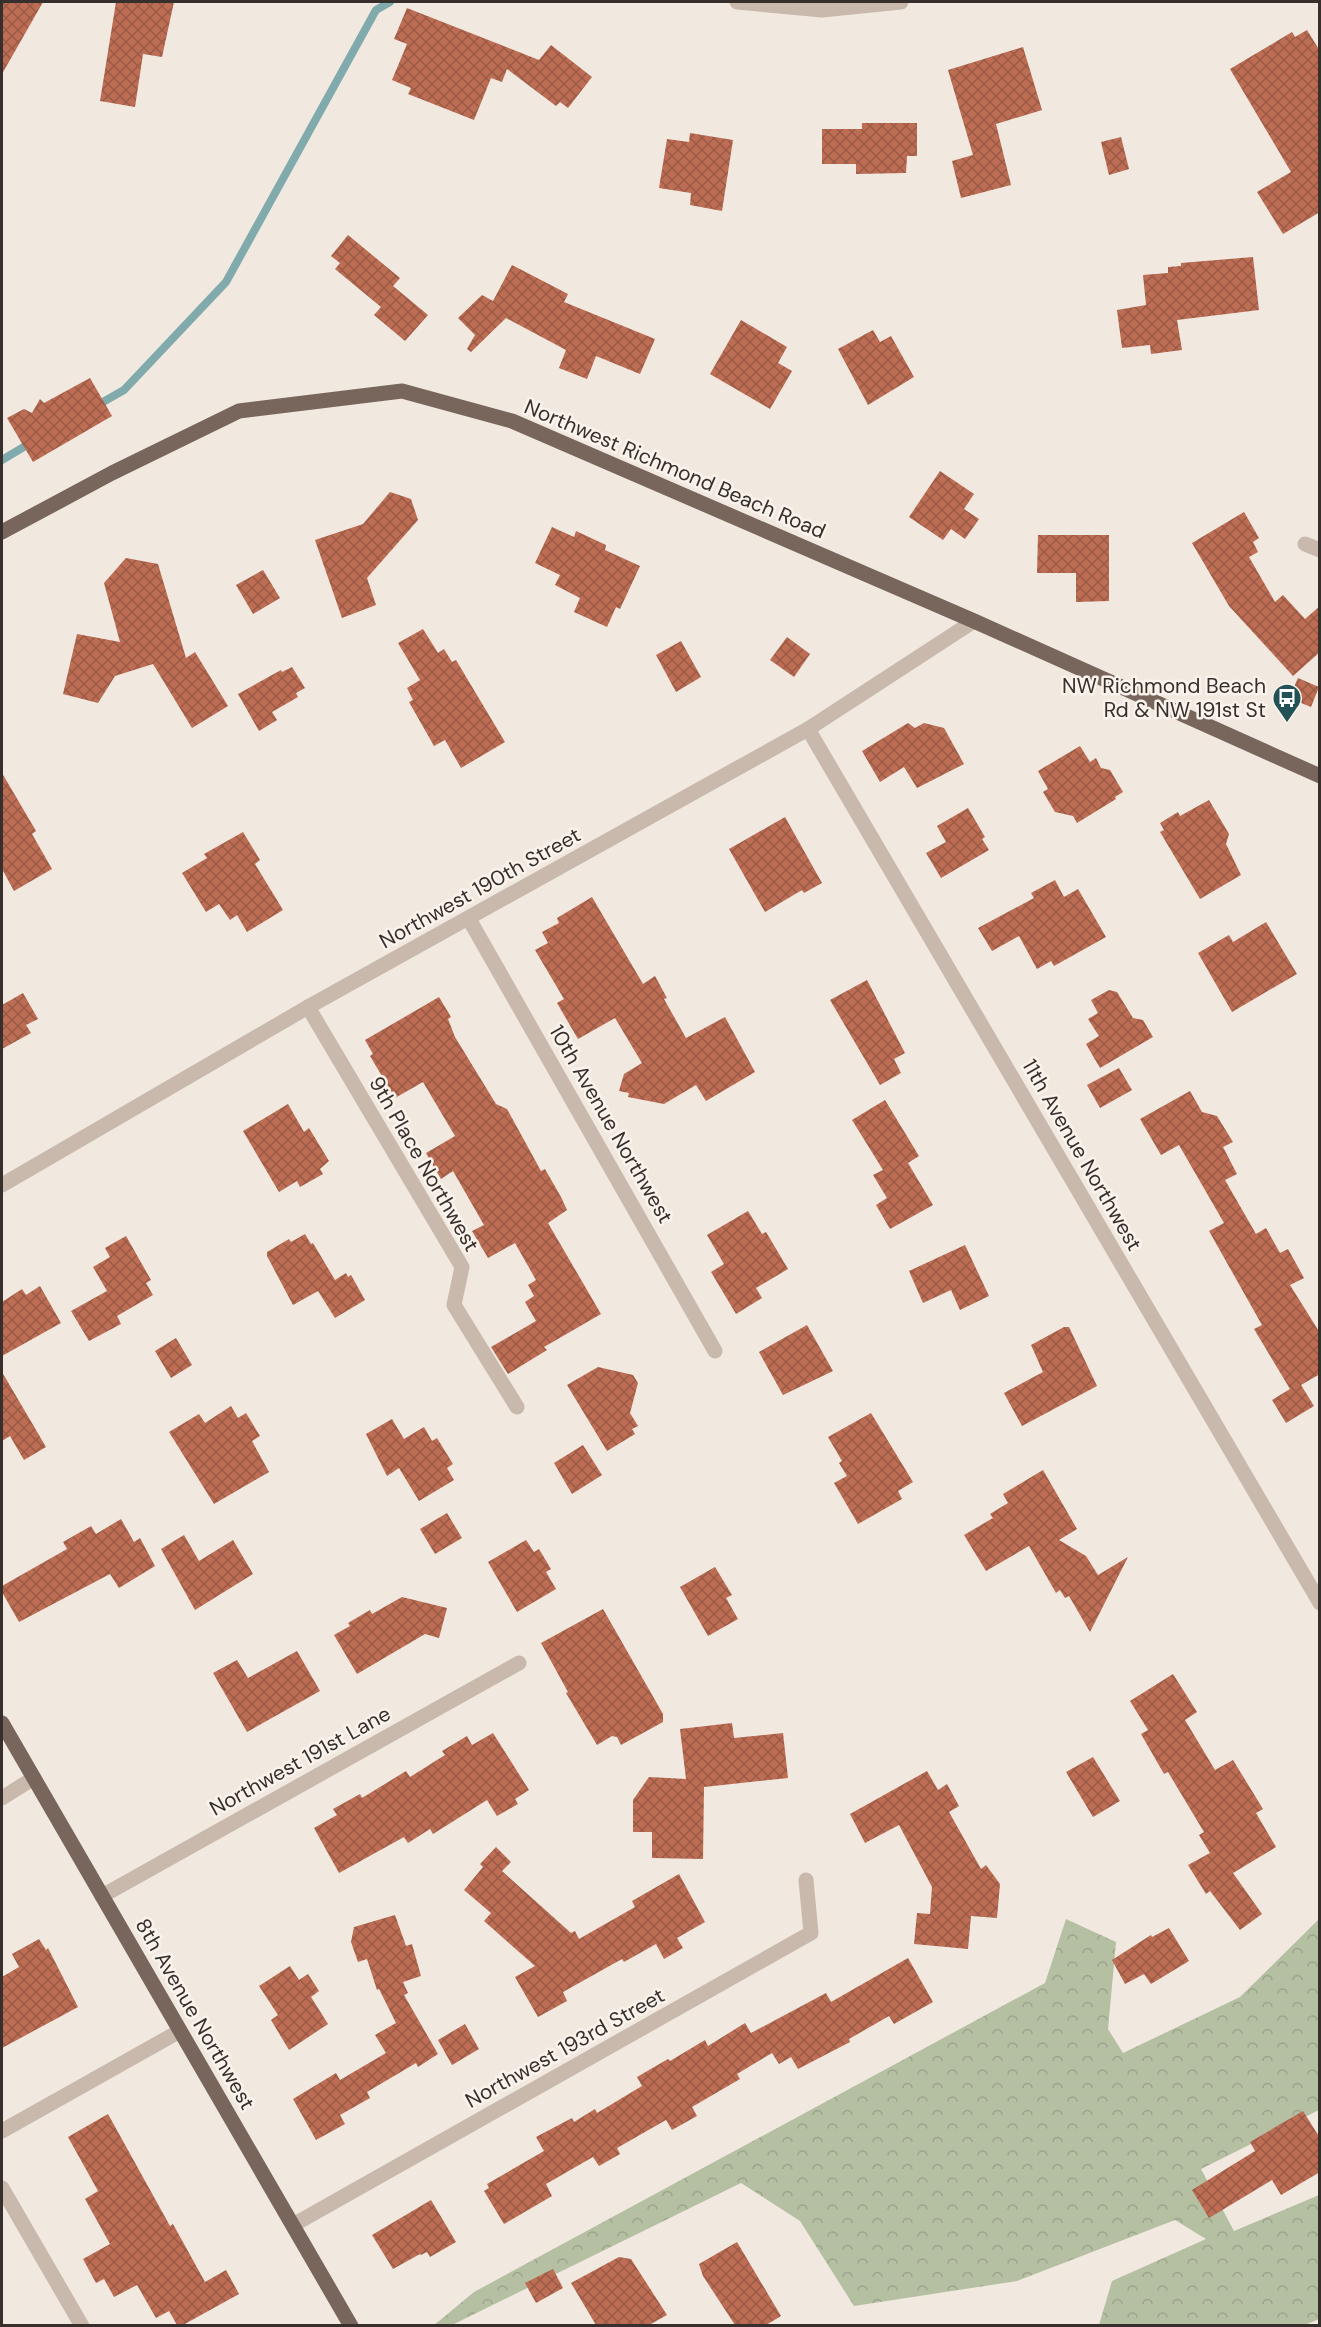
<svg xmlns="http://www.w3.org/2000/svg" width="1321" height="2327" font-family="'DM Sans',sans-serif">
<defs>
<pattern id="forest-crowns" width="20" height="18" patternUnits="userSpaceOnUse" patternTransform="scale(1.5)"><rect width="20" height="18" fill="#b5bfa1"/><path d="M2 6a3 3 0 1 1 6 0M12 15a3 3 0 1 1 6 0" fill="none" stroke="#9ca48b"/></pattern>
<pattern id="building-cross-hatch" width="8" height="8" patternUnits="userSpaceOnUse" patternTransform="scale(1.5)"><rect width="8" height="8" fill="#bc6d53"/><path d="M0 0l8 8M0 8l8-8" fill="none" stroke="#9a5a45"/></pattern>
</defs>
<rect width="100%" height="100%" fill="#f1e9e0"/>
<path fill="url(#forest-crowns)" d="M 1066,1919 L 1116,1942 L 1108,2029 L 1123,2053 L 1240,1997 L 1319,1919 L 1319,2110 L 1201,2169 L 1234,2231 L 1319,2195 L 1319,2319 L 1305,2325 L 1099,2325 L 1112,2281 L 1206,2239 L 1175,2220 L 1017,2281 L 854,2306 L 800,2221 L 741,2183 L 452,2325 L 433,2326 L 474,2292 L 1045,1983 Z"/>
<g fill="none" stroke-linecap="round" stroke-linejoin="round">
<g stroke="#81aaac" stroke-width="8">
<path d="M 96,406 L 124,390 L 226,282 L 376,10 L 390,2"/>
<path d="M 2,460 L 32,442"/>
</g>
</g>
<g fill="url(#building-cross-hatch)">
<path d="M 2,2 L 43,2 L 2,74 Z"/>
<path d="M 116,2 L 174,2 L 162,57 L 143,54 L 135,107 L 100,101 Z"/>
<path d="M 407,8 L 539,60 L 551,45 L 592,77 L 568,108 L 560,102 L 556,106 L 507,69 L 502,82 L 491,78 L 474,120 L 408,94 L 411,88 L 392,80 L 407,44 L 394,39 Z"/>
<path d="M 1307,30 L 1320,51 L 1320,212 L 1283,234 L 1257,192 L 1291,172 L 1230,69 L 1292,32 L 1295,37 Z"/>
<path d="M 1023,47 L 1042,110 L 996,124 L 1011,185 L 961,198 L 952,161 L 973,155 L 948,70 Z"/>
<path d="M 862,123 L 917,123 L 917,156 L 907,156 L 906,173 L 856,174 L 856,164 L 822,164 L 822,129 L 862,129 Z"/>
<path d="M 690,133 L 733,140 L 722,211 L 690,205 L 691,193 L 659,188 L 667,139 L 689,142 Z"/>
<path d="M 1121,137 L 1129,169 L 1109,175 L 1101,142 Z"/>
<path d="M 348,235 L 400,278 L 393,286 L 428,315 L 405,341 L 374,315 L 381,307 L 335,269 L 340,263 L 331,256 Z"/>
<path d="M 1253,257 L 1259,310 L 1177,320 L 1182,350 L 1151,354 L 1150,345 L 1122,348 L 1117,310 L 1146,305 L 1143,275 L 1168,273 L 1168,267 L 1181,266 L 1181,263 Z"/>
<path d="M 512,265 L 568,294 L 564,302 L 655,339 L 640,374 L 596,356 L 587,379 L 559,368 L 566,350 L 506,318 L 471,352 L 467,349 L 475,335 L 458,318 L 482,295 L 493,301 Z"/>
<path d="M 741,320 L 787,347 L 778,363 L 792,371 L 770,409 L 710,374 Z"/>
<path d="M 873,330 L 880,342 L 891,336 L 914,377 L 868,405 L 838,349 Z"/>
<path d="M 90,378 L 112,416 L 33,462 L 7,418 L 24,409 L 32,413 L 40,399 L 44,403 Z"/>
<path d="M 940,471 L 974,494 L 964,509 L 979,519 L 965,539 L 951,529 L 943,540 L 909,517 Z"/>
<path d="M 390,492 L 411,499 L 418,520 L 367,578 L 376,605 L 342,618 L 315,540 L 363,524 Z"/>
<path d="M 1244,512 L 1259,538 L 1253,542 L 1258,552 L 1249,557 L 1275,602 L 1283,595 L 1305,619 L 1320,606 L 1320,652 L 1293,676 L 1229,606 L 1192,543 Z"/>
<path d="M 552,527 L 574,537 L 576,531 L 606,545 L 605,550 L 640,566 L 620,609 L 616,607 L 607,627 L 574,612 L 580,598 L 555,585 L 560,575 L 535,563 Z"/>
<path d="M 1038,535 L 1109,535 L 1109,601 L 1076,602 L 1076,573 L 1037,573 Z"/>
<path d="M 126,558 L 158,564 L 186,658 L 195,652 L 228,706 L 192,728 L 153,664 L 115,676 L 98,703 L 63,694 L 77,634 L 120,642 L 104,583 Z"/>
<path d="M 263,570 L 280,598 L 253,614 L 236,585 Z"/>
<path d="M 423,629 L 438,653 L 444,649 L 452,662 L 456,660 L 505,742 L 461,768 L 445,740 L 434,746 L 409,702 L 413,700 L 407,688 L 420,680 L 398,643 Z"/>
<path d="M 787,637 L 810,654 L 794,677 L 770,660 Z"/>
<path d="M 681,641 L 701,677 L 676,692 L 656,655 Z"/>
<path d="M 292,667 L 305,688 L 296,693 L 298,697 L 272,712 L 277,720 L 259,731 L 238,694 L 281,670 L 282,672 Z"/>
<path d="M 1298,678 L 1319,687 L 1311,707 L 1289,698 Z"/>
<path d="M 908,723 L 915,728 L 924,723 L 944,728 L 964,764 L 917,788 L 904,767 L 880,782 L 862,751 Z"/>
<path d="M 1080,746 L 1090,762 L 1096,758 L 1101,768 L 1110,770 L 1123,792 L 1115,797 L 1116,799 L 1077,823 L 1073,816 L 1055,812 L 1043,792 L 1048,789 L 1038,771 Z"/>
<path d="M 2,773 L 36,831 L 32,834 L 52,869 L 14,891 L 2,869 Z"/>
<path d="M 1209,800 L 1229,834 L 1226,844 L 1241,875 L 1200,899 L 1160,832 L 1164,830 L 1160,823 L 1178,812 L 1180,816 Z"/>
<path d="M 968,808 L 985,837 L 982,839 L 989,850 L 941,878 L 926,853 L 946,842 L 937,826 Z"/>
<path d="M 785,817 L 822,883 L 804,893 L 802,890 L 765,912 L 729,849 Z"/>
<path d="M 243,832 L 260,860 L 255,864 L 283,910 L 247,932 L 237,915 L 230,920 L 219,904 L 206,912 L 182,873 L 207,858 L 204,854 Z"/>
<path d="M 1055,880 L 1064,897 L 1078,889 L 1106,937 L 1054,966 L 1051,961 L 1037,969 L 1019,936 L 992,951 L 978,928 L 1034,898 L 1031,893 Z"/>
<path d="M 592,897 L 643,984 L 655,976 L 667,998 L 664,999 L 686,1038 L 725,1017 L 755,1072 L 706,1101 L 696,1085 L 664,1104 L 628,1097 L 629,1093 L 619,1091 L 624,1074 L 642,1063 L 615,1018 L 578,1039 L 557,1003 L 564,999 L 535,950 L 548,943 L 542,932 L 559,923 L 557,918 Z"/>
<path d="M 1266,922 L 1297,974 L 1232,1012 L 1198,953 L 1229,935 L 1233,942 Z"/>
<path d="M 867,980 L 905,1053 L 894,1059 L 901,1073 L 880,1085 L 830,1000 Z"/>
<path d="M 1109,990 L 1117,992 L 1133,1018 L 1143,1020 L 1153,1037 L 1100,1068 L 1086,1044 L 1099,1036 L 1088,1019 L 1098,1013 L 1091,1000 Z"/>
<path d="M 23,993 L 38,1019 L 26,1025 L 31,1033 L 2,1049 L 2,1005 Z"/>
<path d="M 439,997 L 451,1017 L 448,1019 L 455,1037 L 496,1104 L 507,1109 L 541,1171 L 545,1169 L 561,1197 L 567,1210 L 548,1223 L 601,1314 L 544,1347 L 547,1350 L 508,1374 L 491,1347 L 536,1321 L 525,1302 L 534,1296 L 528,1285 L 536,1280 L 515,1243 L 488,1258 L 472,1231 L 484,1225 L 453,1171 L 441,1179 L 426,1153 L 455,1136 L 423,1082 L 395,1098 L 370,1056 L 373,1054 L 365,1040 Z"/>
<path d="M 1119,1068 L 1132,1090 L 1100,1108 L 1087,1085 Z"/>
<path d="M 1190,1091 L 1202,1112 L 1217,1116 L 1233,1142 L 1223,1147 L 1237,1174 L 1225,1180 L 1256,1234 L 1266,1228 L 1280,1253 L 1288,1249 L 1304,1278 L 1290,1285 L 1320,1333 L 1320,1374 L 1301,1385 L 1314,1406 L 1286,1423 L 1272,1400 L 1290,1389 L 1254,1329 L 1262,1325 L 1209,1231 L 1224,1223 L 1179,1145 L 1161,1155 L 1140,1119 Z"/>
<path d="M 885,1100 L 919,1156 L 908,1163 L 933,1205 L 890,1229 L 876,1205 L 887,1198 L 873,1175 L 883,1170 L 852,1120 Z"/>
<path d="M 288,1104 L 304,1132 L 309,1128 L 329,1161 L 320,1169 L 323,1174 L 300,1187 L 297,1181 L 279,1192 L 243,1131 Z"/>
<path d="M 748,1211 L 762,1234 L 766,1232 L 788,1269 L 756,1288 L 762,1298 L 736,1314 L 711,1272 L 724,1264 L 707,1235 Z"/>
<path d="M 305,1234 L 311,1244 L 313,1243 L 335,1280 L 346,1273 L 348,1277 L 351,1275 L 365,1300 L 335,1318 L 318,1291 L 293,1305 L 267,1256 L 267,1252 L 289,1239 L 291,1242 Z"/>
<path d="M 126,1236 L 151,1280 L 146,1283 L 153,1295 L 117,1316 L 121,1324 L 89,1341 L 71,1311 L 107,1291 L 93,1267 L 110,1257 L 105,1248 Z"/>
<path d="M 965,1245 L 989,1296 L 960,1310 L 951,1290 L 923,1303 L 909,1271 Z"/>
<path d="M 40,1286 L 61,1323 L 2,1356 L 2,1302 L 22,1289 L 26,1295 Z"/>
<path d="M 807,1325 L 833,1371 L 783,1395 L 759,1352 Z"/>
<path d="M 1064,1327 L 1069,1327 L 1097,1386 L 1022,1426 L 1004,1393 L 1043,1372 L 1031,1345 Z"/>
<path d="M 176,1338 L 192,1365 L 171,1378 L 155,1351 Z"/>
<path d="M 598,1367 L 633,1375 L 638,1383 L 630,1413 L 638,1426 L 632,1429 L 635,1434 L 607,1451 L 567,1385 Z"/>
<path d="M 2,1372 L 46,1447 L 24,1460 L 10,1436 L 2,1441 Z"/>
<path d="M 231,1406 L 238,1418 L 246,1413 L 260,1436 L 252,1441 L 269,1472 L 214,1504 L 169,1432 L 199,1414 L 205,1423 Z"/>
<path d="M 871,1413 L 913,1482 L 898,1491 L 902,1499 L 858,1524 L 834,1483 L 847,1476 L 839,1463 L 842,1461 L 828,1437 Z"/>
<path d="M 392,1419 L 404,1439 L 424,1427 L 432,1441 L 437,1438 L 453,1464 L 447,1468 L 454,1480 L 419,1501 L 399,1468 L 387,1476 L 366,1434 Z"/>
<path d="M 583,1445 L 602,1475 L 572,1494 L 554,1463 Z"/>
<path d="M 1043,1470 L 1077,1529 L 1059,1540 L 1086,1556 L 1098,1575 L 1128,1557 L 1090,1632 L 1069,1596 L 1065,1598 L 1060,1590 L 1056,1593 L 1029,1546 L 986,1571 L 964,1535 L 993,1518 L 990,1514 L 1008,1503 L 1003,1494 Z"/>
<path d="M 447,1513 L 462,1538 L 435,1554 L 420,1529 Z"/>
<path d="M 121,1519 L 134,1542 L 140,1538 L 155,1566 L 119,1588 L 110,1574 L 19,1622 L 2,1592 L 2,1586 L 67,1549 L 63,1542 L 91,1526 L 96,1534 Z"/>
<path d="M 184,1535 L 199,1561 L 233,1540 L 253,1574 L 195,1610 L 161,1549 Z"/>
<path d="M 526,1540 L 534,1552 L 539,1549 L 551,1569 L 546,1572 L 556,1589 L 517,1612 L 488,1562 Z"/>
<path d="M 715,1567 L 732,1595 L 726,1598 L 738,1619 L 708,1636 L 680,1587 Z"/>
<path d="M 402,1597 L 447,1608 L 439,1638 L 425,1634 L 357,1674 L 334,1635 L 350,1626 L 348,1623 L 370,1610 L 372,1614 Z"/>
<path d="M 603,1609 L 663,1714 L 663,1722 L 621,1745 L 617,1737 L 612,1736 L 597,1745 L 566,1693 L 568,1692 L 541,1643 Z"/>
<path d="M 297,1651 L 320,1691 L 247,1732 L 213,1673 L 237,1660 L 248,1678 Z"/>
<path d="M 1173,1674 L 1197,1712 L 1185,1720 L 1215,1770 L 1233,1760 L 1263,1809 L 1256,1813 L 1276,1847 L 1233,1873 L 1262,1914 L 1240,1930 L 1210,1891 L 1206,1894 L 1188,1865 L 1210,1853 L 1199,1835 L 1204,1832 L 1168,1772 L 1164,1774 L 1141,1734 L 1148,1730 L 1130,1701 Z"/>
<path d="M 732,1723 L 734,1738 L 783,1733 L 788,1778 L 704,1787 L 703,1859 L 652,1858 L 652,1832 L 633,1832 L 633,1800 L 649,1777 L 686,1779 L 680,1729 Z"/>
<path d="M 493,1733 L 529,1790 L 515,1799 L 518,1804 L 497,1816 L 487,1800 L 433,1834 L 430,1829 L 408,1843 L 404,1837 L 339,1873 L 314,1828 L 337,1815 L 333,1809 L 360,1794 L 362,1798 L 406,1771 L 410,1777 L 445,1755 L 442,1751 L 467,1736 L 472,1745 Z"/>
<path d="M 1093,1757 L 1120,1801 L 1093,1817 L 1066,1772 Z"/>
<path d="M 927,1771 L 938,1790 L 947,1784 L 959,1806 L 949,1812 L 981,1869 L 986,1865 L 1000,1884 L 997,1918 L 971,1916 L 968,1949 L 914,1944 L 917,1913 L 930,1914 L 932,1887 L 899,1825 L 865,1843 L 850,1814 Z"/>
<path d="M 496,1847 L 511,1862 L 502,1871 L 571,1933 L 575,1931 L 579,1939 L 635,1907 L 632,1901 L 679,1874 L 705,1922 L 677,1938 L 683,1948 L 664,1959 L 656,1944 L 624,1962 L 622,1959 L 563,1992 L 567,2001 L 538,2017 L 515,1977 L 535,1966 L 484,1921 L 491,1913 L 464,1890 L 483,1867 L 480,1864 Z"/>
<path d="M 395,1915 L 406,1946 L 412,1944 L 421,1976 L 403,1982 L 408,1993 L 404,1995 L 438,2054 L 418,2067 L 416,2063 L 367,2092 L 370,2098 L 340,2115 L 345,2124 L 316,2140 L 293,2099 L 336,2073 L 340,2080 L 386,2053 L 375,2035 L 396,2023 L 379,1989 L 377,1990 L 367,1959 L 358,1962 L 351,1942 L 354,1927 Z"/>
<path d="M 1169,1928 L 1189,1961 L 1151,1984 L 1144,1974 L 1125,1984 L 1112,1960 L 1151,1935 L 1152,1937 Z"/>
<path d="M 39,1939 L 46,1950 L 48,1948 L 78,2007 L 2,2048 L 2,1977 L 19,1967 L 12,1954 Z"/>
<path d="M 908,1958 L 933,2002 L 894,2024 L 889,2016 L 849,2039 L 850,2042 L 798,2069 L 791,2057 L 779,2064 L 772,2053 L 737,2074 L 740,2079 L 692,2107 L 697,2116 L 672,2130 L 666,2120 L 617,2148 L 620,2154 L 599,2166 L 593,2157 L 546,2184 L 552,2196 L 504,2224 L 484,2191 L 489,2188 L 487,2184 L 544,2151 L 536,2137 L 572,2118 L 574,2122 L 595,2109 L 597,2113 L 642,2086 L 637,2077 L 668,2059 L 670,2061 L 705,2040 L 708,2046 L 745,2023 L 751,2033 L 826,1993 L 831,2002 Z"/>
<path d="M 290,1966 L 299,1980 L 308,1974 L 319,1991 L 311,1997 L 328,2024 L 289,2050 L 271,2020 L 278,2015 L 259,1986 Z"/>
<path d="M 465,2024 L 479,2049 L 452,2065 L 438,2040 Z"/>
<path d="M 1303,2111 L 1320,2138 L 1320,2172 L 1281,2195 L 1272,2180 L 1209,2218 L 1192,2190 L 1255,2151 L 1250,2142 Z"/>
<path d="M 108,2114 L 170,2226 L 173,2224 L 205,2282 L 226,2270 L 239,2294 L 183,2325 L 177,2325 L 169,2311 L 156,2318 L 137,2285 L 114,2297 L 104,2279 L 96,2283 L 83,2259 L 110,2244 L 85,2199 L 98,2191 L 68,2137 Z"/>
<path d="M 431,2200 L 456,2242 L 430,2257 L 427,2252 L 421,2255 L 420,2254 L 393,2269 L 372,2235 Z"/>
<path d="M 737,2242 L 781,2316 L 766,2325 L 735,2325 L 703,2276 L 699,2264 Z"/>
<path d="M 619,2257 L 631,2259 L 667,2315 L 649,2325 L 596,2325 L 571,2283 Z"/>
<path d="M 553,2269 L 563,2288 L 536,2303 L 525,2283 Z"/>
</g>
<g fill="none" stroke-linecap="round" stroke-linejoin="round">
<g stroke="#c8b9ac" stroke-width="15">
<path d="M 737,2 L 822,10 L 901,2"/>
<path d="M 1305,544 L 1320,550"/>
<path d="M 808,729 L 1320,1603"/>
<path d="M 469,919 L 715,1351"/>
<path d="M 308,1007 L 462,1267 L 454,1305 L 517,1407"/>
<path d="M 2,1185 L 308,1007 L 808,729 L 974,621"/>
<path d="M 2,1798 L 34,1778"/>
<path d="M 102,1896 L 519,1663"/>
<path d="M 2,2131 L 180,2031"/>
<path d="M 2,2188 L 82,2326"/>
<path d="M 293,2225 L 811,1933 L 806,1880"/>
</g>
<g stroke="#78665d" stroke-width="15">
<path d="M 2,532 L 112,473 L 239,411 L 402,391 L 512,421 L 974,621 L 1320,776"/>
<path d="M 2,1723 L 351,2326"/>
</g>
</g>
<defs>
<g id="bus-pin" transform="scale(1.5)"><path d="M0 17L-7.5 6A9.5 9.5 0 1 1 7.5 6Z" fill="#235256" stroke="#f9f3ec"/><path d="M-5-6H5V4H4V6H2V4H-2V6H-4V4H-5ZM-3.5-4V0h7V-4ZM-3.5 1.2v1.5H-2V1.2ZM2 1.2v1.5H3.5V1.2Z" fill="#fff"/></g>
</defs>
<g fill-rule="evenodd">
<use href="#bus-pin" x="1287" y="698"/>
</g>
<g text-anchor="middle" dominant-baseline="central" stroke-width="5" stroke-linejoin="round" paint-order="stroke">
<g font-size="21" fill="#372f2b" stroke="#f9f3ec">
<text transform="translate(675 469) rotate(23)">Northwest Richmond Beach Road</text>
<text transform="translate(480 888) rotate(-29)">Northwest 190th Street</text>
<text transform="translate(611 1124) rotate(60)">10th Avenue Northwest</text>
<text transform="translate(1082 1155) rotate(60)">11th Avenue Northwest</text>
<text transform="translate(424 1164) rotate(60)">9th Place Northwest</text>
<text transform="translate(300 1761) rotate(-29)">Northwest 191st Lane</text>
<text transform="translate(195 2014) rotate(60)">8th Avenue Northwest</text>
<text transform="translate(565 2048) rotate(-29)">Northwest 193rd Street</text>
</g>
<g font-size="21" fill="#372f2b" stroke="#f9f3ec" text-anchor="end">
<text x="1266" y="686">NW Richmond Beach<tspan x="1266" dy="24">Rd &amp; NW 191st St</tspan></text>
</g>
</g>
<rect width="1321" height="2327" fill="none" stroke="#372f2b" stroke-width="6"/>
</svg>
